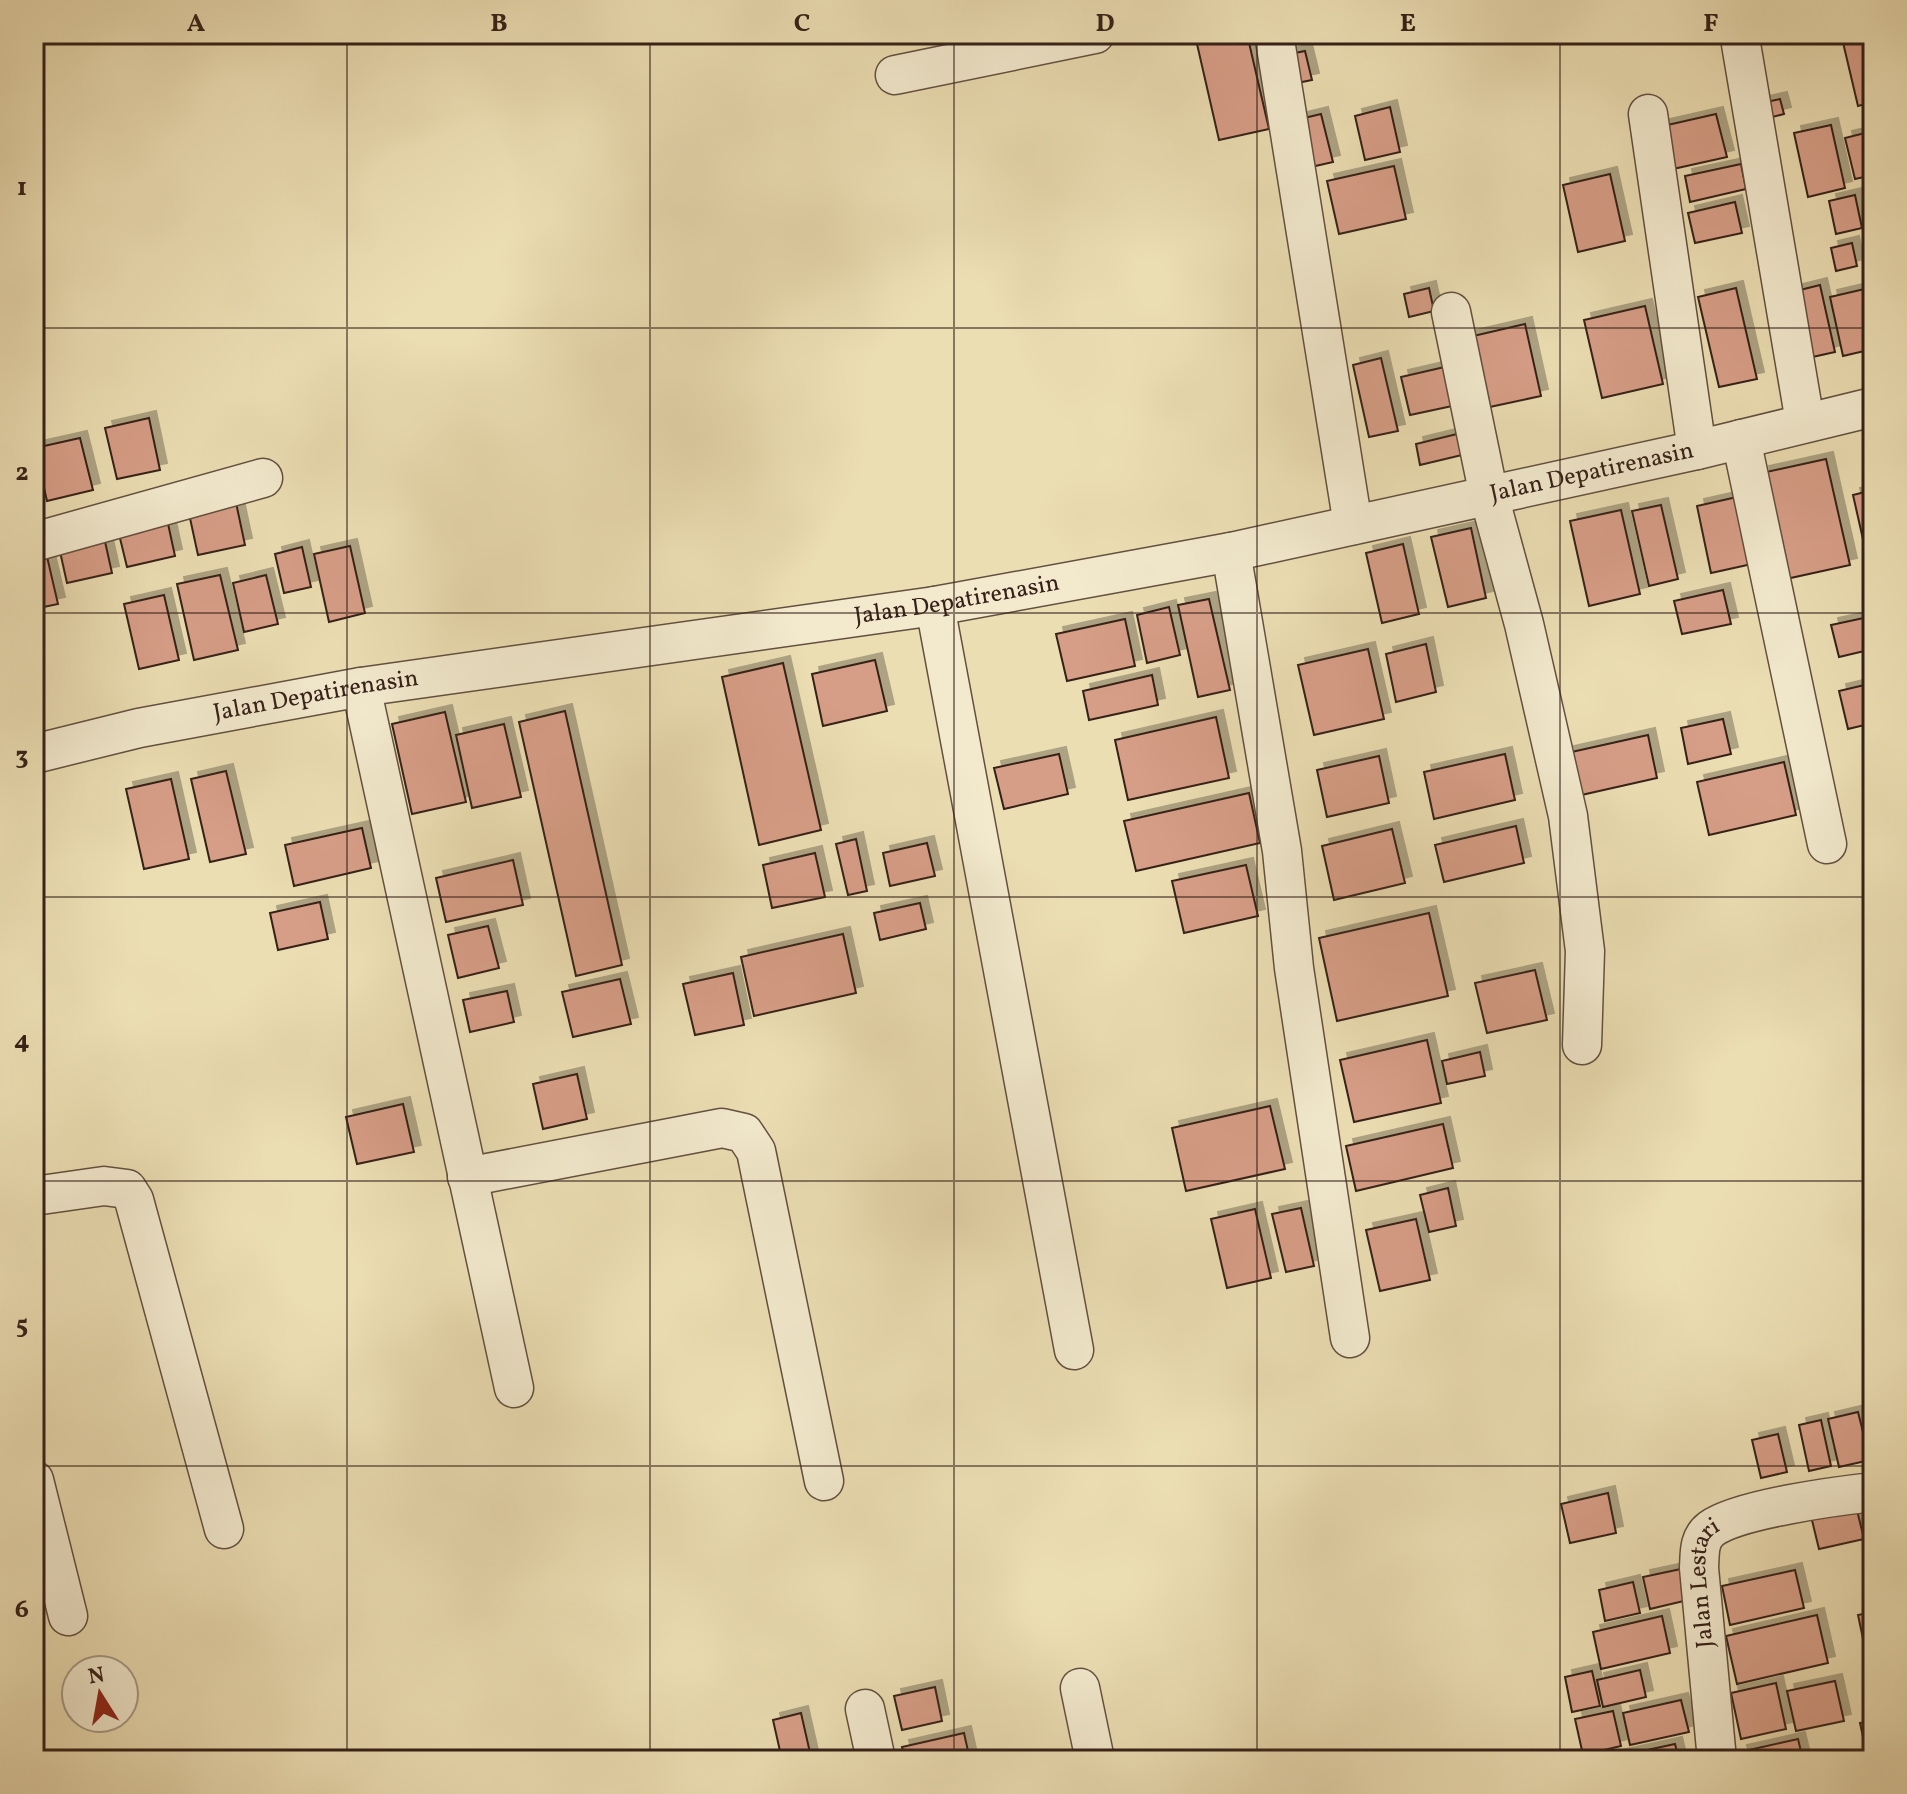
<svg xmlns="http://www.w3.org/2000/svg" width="1907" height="1794" font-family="Vollkorn,serif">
<defs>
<filter id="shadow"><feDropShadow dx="7" dy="-7" stdDeviation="0" flood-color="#0004"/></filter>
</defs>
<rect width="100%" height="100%" fill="#ecdeb3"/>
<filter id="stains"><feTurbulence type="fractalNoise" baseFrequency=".0025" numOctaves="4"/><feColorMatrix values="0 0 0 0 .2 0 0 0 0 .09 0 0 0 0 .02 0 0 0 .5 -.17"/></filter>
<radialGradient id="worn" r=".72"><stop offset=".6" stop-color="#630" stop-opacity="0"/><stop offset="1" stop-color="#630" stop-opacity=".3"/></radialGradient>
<g fill="#d79e87" stroke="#352119" stroke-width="2" filter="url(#shadow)">
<path d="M 1241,34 L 1247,34 L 1269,129 L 1219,140 L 1197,44 Z"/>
<path d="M 1841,34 L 1873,34 L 1873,102 L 1858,106 Z"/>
<path d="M 1305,51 L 1312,80 L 1297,83 L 1290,54 Z"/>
<path d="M 1780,99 L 1784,114 L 1757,121 L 1753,105 Z"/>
<path d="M 1390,107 L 1400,152 L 1365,160 L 1355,116 Z"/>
<path d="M 1321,114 L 1333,162 L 1311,167 L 1300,119 Z"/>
<path d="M 1716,114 L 1727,157 L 1673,169 L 1663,126 Z"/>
<path d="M 1831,125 L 1845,188 L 1808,197 L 1794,133 Z"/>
<path d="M 1873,131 L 1873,175 L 1855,179 L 1845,138 Z"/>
<path d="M 1741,164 L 1746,189 L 1690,202 L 1685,176 Z"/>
<path d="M 1394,166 L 1406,219 L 1339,234 L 1327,181 Z"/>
<path d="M 1610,174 L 1625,241 L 1578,252 L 1563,185 Z"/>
<path d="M 1873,189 L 1873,222 L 1871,222 L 1863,191 Z"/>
<path d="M 1855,195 L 1862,228 L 1836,234 L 1829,201 Z"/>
<path d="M 1735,202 L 1742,233 L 1695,243 L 1688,213 Z"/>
<path d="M 1852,243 L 1857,266 L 1836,271 L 1831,248 Z"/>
<path d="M 1820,285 L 1835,352 L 1808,358 L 1792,292 Z"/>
<path d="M 1873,287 L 1873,349 L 1843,356 L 1830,297 Z"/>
<path d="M 1429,288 L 1434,311 L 1409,317 L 1404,294 Z"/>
<path d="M 1736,288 L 1757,379 L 1719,387 L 1698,297 Z"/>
<path d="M 1645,306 L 1663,384 L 1602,398 L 1584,320 Z"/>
<path d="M 1525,324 L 1541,396 L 1485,408 L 1469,337 Z"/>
<path d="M 1381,358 L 1398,431 L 1369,437 L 1353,365 Z"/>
<path d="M 1449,366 L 1457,405 L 1410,415 L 1401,377 Z"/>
<path d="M 149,418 L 160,470 L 117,479 L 105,428 Z"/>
<path d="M 1457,434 L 1462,455 L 1420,465 L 1416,444 Z"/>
<path d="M 80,438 L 93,490 L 47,501 L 35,448 Z"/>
<path d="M 1826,459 L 1850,565 L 1786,579 L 1762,473 Z"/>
<path d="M 1873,490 L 1873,556 L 1867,557 L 1853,495 Z"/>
<path d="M 1737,497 L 1752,564 L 1711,573 L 1697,506 Z"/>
<path d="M 235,498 L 245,545 L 198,555 L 188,509 Z"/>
<path d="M 1661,505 L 1678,579 L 1649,586 L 1632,511 Z"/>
<path d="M 1621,510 L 1640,594 L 1589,606 L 1570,521 Z"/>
<path d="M 167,519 L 175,556 L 127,567 L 118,530 Z"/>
<path d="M 102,528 L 112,573 L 67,583 L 57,538 Z"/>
<path d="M 1471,528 L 1486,598 L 1448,607 L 1431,537 Z"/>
<path d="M 1403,544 L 1419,614 L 1382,623 L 1366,553 Z"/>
<path d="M 350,546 L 365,613 L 329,622 L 314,554 Z"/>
<path d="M 302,547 L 311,587 L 284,593 L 275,554 Z"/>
<path d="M 45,548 L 58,604 L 34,609 L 34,551 Z"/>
<path d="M 220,575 L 238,650 L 194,660 L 177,584 Z"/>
<path d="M 266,575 L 278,624 L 244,632 L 233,583 Z"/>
<path d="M 1723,590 L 1731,624 L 1682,634 L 1674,601 Z"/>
<path d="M 164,595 L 179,660 L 139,669 L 124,604 Z"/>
<path d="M 1209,599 L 1230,690 L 1198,697 L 1178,605 Z"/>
<path d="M 1169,607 L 1180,655 L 1147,663 L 1137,615 Z"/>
<path d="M 1873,616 L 1873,649 L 1839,657 L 1831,625 Z"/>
<path d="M 1125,619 L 1135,666 L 1067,681 L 1056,634 Z"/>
<path d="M 1426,644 L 1436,692 L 1396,702 L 1386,654 Z"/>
<path d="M 1368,649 L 1384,719 L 1314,735 L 1298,665 Z"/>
<path d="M 875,660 L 887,711 L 823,726 L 812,674 Z"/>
<path d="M 783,663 L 821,830 L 759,845 L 722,677 Z"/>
<path d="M 1152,675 L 1158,705 L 1089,720 L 1083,691 Z"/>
<path d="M 1873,683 L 1873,723 L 1848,729 L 1839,691 Z"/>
<path d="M 565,711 L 622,965 L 576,976 L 519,722 Z"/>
<path d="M 445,712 L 466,802 L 412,814 L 392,724 Z"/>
<path d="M 1216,717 L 1229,778 L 1128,800 L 1115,740 Z"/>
<path d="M 1723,719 L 1731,754 L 1688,764 L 1681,728 Z"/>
<path d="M 504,724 L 521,797 L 472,808 L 456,735 Z"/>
<path d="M 1648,735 L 1657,778 L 1577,796 L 1567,753 Z"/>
<path d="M 1059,754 L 1068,794 L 1004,809 L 994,768 Z"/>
<path d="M 1505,754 L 1515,800 L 1434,819 L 1424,772 Z"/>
<path d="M 1379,756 L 1389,803 L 1327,817 L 1317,770 Z"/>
<path d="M 1784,762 L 1796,815 L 1709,835 L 1697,782 Z"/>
<path d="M 226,771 L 246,854 L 210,862 L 191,779 Z"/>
<path d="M 171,779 L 189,859 L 144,869 L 126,789 Z"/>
<path d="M 1249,793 L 1260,843 L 1136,871 L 1124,821 Z"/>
<path d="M 1516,826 L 1524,863 L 1444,882 L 1435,845 Z"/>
<path d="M 362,828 L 371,868 L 294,886 L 285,845 Z"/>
<path d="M 1392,829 L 1405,883 L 1334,900 L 1322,846 Z"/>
<path d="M 856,839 L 867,891 L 848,895 L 836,844 Z"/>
<path d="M 927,843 L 935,876 L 890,886 L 883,853 Z"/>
<path d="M 815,853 L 825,897 L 772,908 L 763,865 Z"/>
<path d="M 513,860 L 523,905 L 446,922 L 436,878 Z"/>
<path d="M 1246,865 L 1258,916 L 1184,933 L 1172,881 Z"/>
<path d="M 320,902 L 328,939 L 278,950 L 270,913 Z"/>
<path d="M 920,903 L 926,929 L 880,940 L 874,913 Z"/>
<path d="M 1429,913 L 1448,996 L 1337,1021 L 1319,938 Z"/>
<path d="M 488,926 L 499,968 L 458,978 L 448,935 Z"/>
<path d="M 843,934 L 856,993 L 754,1016 L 741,957 Z"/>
<path d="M 1535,970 L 1547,1020 L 1487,1033 L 1475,983 Z"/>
<path d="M 733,973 L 744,1025 L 695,1035 L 683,984 Z"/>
<path d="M 620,979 L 631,1024 L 573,1037 L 562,992 Z"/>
<path d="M 507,991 L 514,1022 L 470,1032 L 463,1000 Z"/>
<path d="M 1427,1040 L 1441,1103 L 1354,1122 L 1340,1060 Z"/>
<path d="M 1480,1052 L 1485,1076 L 1447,1084 L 1442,1061 Z"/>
<path d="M 577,1074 L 587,1119 L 543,1129 L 533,1084 Z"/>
<path d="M 403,1104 L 414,1152 L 357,1164 L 346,1117 Z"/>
<path d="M 1270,1106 L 1285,1169 L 1186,1191 L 1172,1128 Z"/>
<path d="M 1443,1124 L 1453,1168 L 1356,1191 L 1346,1146 Z"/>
<path d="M 1448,1188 L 1456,1226 L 1429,1232 L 1420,1195 Z"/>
<path d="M 1301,1208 L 1314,1266 L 1286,1272 L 1272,1214 Z"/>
<path d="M 1255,1209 L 1271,1278 L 1227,1288 L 1211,1219 Z"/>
<path d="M 1416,1219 L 1430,1280 L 1380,1291 L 1366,1230 Z"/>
<path d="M 1873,1405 L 1873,1444 L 1865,1407 Z"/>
<path d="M 1858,1412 L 1870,1460 L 1839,1467 L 1828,1419 Z"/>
<path d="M 1821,1420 L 1831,1466 L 1809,1471 L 1799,1425 Z"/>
<path d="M 1778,1434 L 1787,1472 L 1761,1478 L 1752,1440 Z"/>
<path d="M 1608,1493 L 1616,1533 L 1570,1543 L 1561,1504 Z"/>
<path d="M 1855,1502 L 1864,1539 L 1819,1549 L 1810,1512 Z"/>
<path d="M 1681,1569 L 1688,1600 L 1650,1609 L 1643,1577 Z"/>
<path d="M 1795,1570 L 1804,1608 L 1730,1625 L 1722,1586 Z"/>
<path d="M 1633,1582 L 1640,1613 L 1605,1621 L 1599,1590 Z"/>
<path d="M 1873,1612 L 1873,1646 L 1865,1648 L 1858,1615 Z"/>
<path d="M 1817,1615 L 1828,1663 L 1737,1684 L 1726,1636 Z"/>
<path d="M 1662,1616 L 1670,1653 L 1601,1669 L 1593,1632 Z"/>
<path d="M 1640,1670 L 1646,1697 L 1603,1707 L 1597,1680 Z"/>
<path d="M 1592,1671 L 1600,1706 L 1572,1712 L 1565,1677 Z"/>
<path d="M 1835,1681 L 1844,1721 L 1796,1731 L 1787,1691 Z"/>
<path d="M 1776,1683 L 1786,1729 L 1741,1739 L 1731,1693 Z"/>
<path d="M 935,1687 L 942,1721 L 902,1730 L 894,1696 Z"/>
<path d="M 1681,1700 L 1689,1732 L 1630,1745 L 1623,1713 Z"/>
<path d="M 1613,1711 L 1621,1746 L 1583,1755 L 1575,1719 Z"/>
<path d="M 801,1713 L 811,1757 L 782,1760 L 773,1720 Z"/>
<path d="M 1873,1720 L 1873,1760 L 1868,1760 L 1860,1723 Z"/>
<path d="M 964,1733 L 970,1760 L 905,1760 L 902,1747 Z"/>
<path d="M 1798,1739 L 1803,1760 L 1742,1760 L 1740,1752 Z"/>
<path d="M 1675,1744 L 1679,1760 L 1605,1760 L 1605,1759 Z"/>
</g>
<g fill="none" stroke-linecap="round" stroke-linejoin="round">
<g stroke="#635040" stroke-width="41">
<g id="minor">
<path d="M 1274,34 L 1353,525"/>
<path d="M 1741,44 L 1805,422"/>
<path d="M 895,75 L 1095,34"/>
<path d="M 1648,114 L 1697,450"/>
<path d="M 1451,312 L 1489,496 L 1524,624 L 1568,816 L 1585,951 L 1582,1045"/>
<path d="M 1741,439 L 1827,844"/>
<path d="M 34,542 L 263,478"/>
<path d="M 1231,552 L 1282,851 L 1294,968 L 1350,1338"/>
<path d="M 935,606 L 1074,1350"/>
<path d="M 361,687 L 514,1388"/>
<path id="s1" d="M 34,754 L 139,728 L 361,687 L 935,606 L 1231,552 L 1697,450 L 1873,407"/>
<path d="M 467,1177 L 722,1128 L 744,1133 L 756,1151 L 824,1481"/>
<path d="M 34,1196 L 104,1186 L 127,1189 L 134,1200 L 224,1529"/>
<path d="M 34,1480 L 68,1616"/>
<path d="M 1080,1688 L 1095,1760"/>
<path d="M 865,1709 L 876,1760"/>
<path id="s2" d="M 1717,1760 L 1699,1568 C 1700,1554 1698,1539 1711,1529 C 1738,1509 1837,1496 1873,1492"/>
</g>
</g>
<use href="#minor" stroke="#f3eace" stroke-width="38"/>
</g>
<path fill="none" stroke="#352119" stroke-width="2" stroke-opacity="0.55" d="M 347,34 L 347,1760M 650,34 L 650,1760M 954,34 L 954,1760M 1257,34 L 1257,1760M 1560,34 L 1560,1760M 34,328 L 1873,328M 34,613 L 1873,613M 34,897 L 1873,897M 34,1181 L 1873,1181M 34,1466 L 1873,1466"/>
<g text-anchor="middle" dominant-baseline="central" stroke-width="6" stroke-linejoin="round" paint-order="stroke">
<g font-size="24" fill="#352119" stroke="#f3eace">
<text stroke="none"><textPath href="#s1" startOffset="1584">Jalan Depatirenasin</textPath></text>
<text stroke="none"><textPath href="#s1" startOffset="936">Jalan Depatirenasin</textPath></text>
<text stroke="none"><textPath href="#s1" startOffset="288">Jalan Depatirenasin</textPath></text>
<text stroke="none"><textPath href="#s2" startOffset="178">Jalan Lestari</textPath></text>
</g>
</g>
<rect width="1907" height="1794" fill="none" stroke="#ecdeb3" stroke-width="88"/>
<g transform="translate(100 1694) rotate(349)"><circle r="38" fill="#f3eace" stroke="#a79a86" stroke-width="2"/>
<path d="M0-6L14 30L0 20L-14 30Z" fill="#8f2418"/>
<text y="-12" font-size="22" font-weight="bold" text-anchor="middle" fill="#352119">N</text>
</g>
<rect x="44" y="44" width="1819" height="1706" fill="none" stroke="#352119" stroke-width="3"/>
<g font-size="26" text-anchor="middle" font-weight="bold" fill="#352119">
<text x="196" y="31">A</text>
<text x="499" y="31">B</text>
<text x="802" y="31">C</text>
<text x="1105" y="31">D</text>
<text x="1408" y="31">E</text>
<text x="1711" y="31">F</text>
<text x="22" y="195">1</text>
<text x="22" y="480">2</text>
<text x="22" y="764">3</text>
<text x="22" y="1048">4</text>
<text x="22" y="1333">5</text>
<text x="22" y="1617">6</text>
</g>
<rect width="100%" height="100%" filter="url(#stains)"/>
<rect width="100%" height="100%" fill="url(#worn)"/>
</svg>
